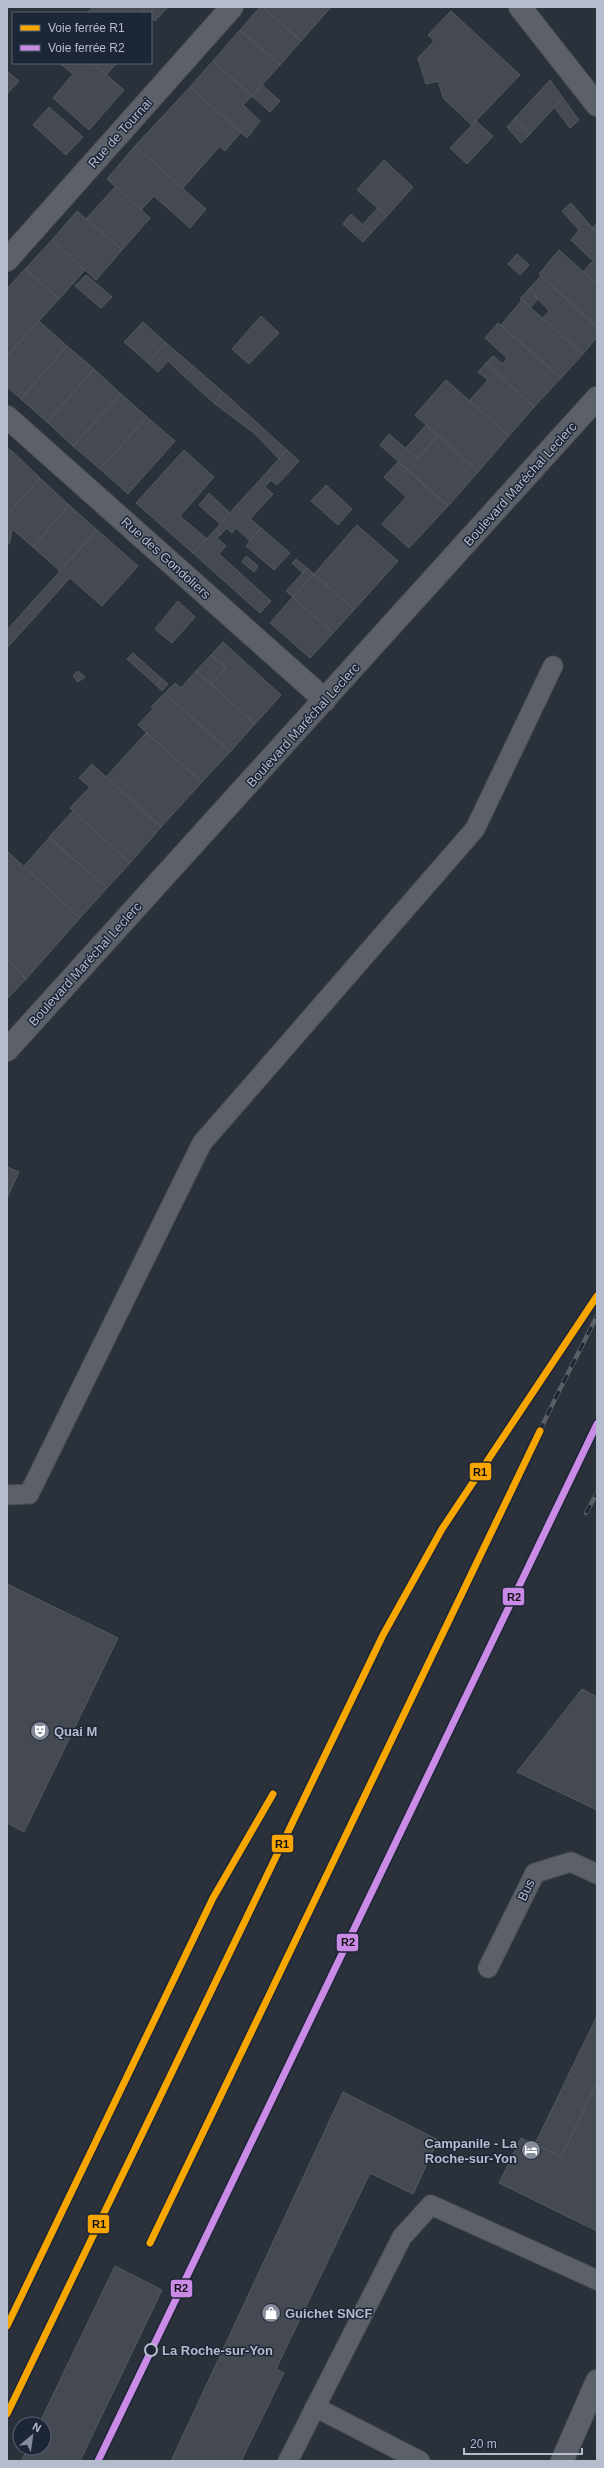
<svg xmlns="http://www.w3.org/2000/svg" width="604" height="2468" font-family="Helvetica,sans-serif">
<rect width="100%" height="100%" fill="#2b313b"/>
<g fill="#444952" stroke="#535963">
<path d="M 93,7 L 139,7 L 146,13 L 87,13 Z"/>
<path d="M 139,7 L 168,7 L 155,21 L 151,18 L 151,13 L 146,13 Z"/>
<path d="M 260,7 L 263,7 L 301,41 L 280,65 L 240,30 Z"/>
<path d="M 263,7 L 331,7 L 301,41 Z"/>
<path d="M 451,11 L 520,75 L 472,125 L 444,99 L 438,81 L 426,84 L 418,58 L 434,41 L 428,35 Z"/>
<path d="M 240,30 L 280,65 L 252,96 L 213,61 Z"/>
<path d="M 213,61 L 252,96 L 243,105 L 260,121 L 247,138 L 190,87 Z"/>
<path d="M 59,63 L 93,63 L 124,90 L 89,130 L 53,98 L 73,74 Z"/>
<path d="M 93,63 L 117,63 L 106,75 Z"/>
<path d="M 7,71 L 19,81 L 7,94 Z"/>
<path d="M 550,80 L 563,98 L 530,134 L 515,118 Z"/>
<path d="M 262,85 L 280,101 L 270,112 L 252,96 Z"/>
<path d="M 190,87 L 241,132 L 225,151 L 220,146 L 182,189 L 135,146 Z"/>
<path d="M 563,98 L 579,120 L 570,128 L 554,107 Z"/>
<path d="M 49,107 L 83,137 L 66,155 L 33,125 Z"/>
<path d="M 515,118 L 530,134 L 521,143 L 507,127 Z"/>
<path d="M 476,121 L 493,136 L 467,164 L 450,148 Z"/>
<path d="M 135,146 L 206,209 L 190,228 L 154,196 L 141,210 L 107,179 Z"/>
<path d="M 384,160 L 413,187 L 387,216 L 357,190 Z"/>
<path d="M 116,186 L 150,218 L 122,250 L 86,219 Z"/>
<path d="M 571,203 L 597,233 L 597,284 L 583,272 L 593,261 L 571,240 L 579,230 L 562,211 Z"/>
<path d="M 378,208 L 387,216 L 371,233 L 362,225 Z"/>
<path d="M 77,211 L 122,250 L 96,280 L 52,240 Z"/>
<path d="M 351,214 L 371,233 L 363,242 L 343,224 Z"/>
<path d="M 597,223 L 597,233 L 592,228 Z"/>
<path d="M 52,240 L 85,270 L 59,299 L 25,269 Z"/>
<path d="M 559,250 L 597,284 L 597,327 L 539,274 Z"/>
<path d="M 517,254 L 529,265 L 520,275 L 508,264 Z"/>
<path d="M 25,269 L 59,299 L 7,356 L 7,289 Z"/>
<path d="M 86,275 L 112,297 L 101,308 L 75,286 Z"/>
<path d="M 541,276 L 597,327 L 597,337 L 583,354 L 542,319 L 549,311 L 529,289 Z"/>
<path d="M 529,289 L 535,294 L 537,300 L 530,308 L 520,299 Z"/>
<path d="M 522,300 L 583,354 L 561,378 L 501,325 Z"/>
<path d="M 261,316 L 279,333 L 249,364 L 232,349 Z"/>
<path d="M 39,321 L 67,346 L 21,399 L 7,387 L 7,356 Z"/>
<path d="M 143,322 L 166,343 L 148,363 L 124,342 Z"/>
<path d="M 498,323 L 561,378 L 534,407 L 486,363 L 493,356 L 503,364 L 507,358 L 485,338 Z"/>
<path d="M 166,343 L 193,366 L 184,376 L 168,361 L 158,372 L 148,363 Z"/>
<path d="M 67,346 L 94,369 L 47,422 L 21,399 Z"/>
<path d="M 486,363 L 534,407 L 509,436 L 469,401 L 488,380 L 478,372 Z"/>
<path d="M 193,366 L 223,392 L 215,404 L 184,376 Z"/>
<path d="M 94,369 L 121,394 L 73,446 L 47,422 Z"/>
<path d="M 446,380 L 509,436 L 478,472 L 415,415 Z"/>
<path d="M 223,392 L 287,450 L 279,459 L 254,433 L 215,404 Z"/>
<path d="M 121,394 L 147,417 L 100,469 L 73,446 Z"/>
<path d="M 147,417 L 175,441 L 128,494 L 100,469 Z"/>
<path d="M 426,425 L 438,435 L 418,459 L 405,449 Z"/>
<path d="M 389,434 L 418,459 L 438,435 L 478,472 L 448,506 L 380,445 Z"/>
<path d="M 7,448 L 13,452 L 7,458 Z"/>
<path d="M 184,450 L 214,477 L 180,516 L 207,539 L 193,553 L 136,503 Z"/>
<path d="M 287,450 L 299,461 L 277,485 L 271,480 L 265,487 L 273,494 L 250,519 L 236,506 Z"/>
<path d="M 13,452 L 40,478 L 7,515 L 7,458 Z"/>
<path d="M 398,462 L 448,506 L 409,548 L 382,524 L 406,497 L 384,477 Z"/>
<path d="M 40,478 L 69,505 L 33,547 L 12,529 L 10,542 L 7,546 L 7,515 Z"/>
<path d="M 326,485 L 352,509 L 338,525 L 311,501 Z"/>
<path d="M 209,493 L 230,513 L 220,524 L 199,505 Z"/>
<path d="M 69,505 L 97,530 L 60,571 L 33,547 Z"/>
<path d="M 236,506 L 261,528 L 250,541 L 236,528 L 232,533 L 227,528 L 221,534 L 216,529 Z"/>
<path d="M 357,525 L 398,561 L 354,610 L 314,574 Z"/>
<path d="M 261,528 L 290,553 L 274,570 L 246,546 Z"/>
<path d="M 216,529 L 221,534 L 217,538 L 226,546 L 219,554 L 271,601 L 260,613 L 193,553 Z"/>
<path d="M 97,530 L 138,566 L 102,606 L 70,578 L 7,648 L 7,630 Z"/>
<path d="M 246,556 L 258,566 L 254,572 L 242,562 Z"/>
<path d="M 296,559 L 307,568 L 303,573 L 292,563 Z"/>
<path d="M 307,568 L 314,574 L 293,597 L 286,591 Z"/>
<path d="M 314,574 L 354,610 L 333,633 L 293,597 Z"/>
<path d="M 293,597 L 333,633 L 310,658 L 270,623 Z"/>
<path d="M 178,601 L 195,617 L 172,643 L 155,629 Z"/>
<path d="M 223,642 L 281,695 L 255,724 L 211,684 L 226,668 L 211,655 Z"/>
<path d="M 133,653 L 162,679 L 156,685 L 127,659 Z"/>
<path d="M 211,655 L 226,668 L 211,684 L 196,671 Z"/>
<path d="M 78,671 L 85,677 L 78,682 L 73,676 Z"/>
<path d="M 196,671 L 255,724 L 230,752 L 165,693 L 175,683 L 181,688 Z"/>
<path d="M 162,679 L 168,684 L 162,691 L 156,685 Z"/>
<path d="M 165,693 L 230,752 L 202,782 L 138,725 L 154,708 L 151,707 Z"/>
<path d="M 146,733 L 202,782 L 161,827 L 106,777 Z"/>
<path d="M 92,764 L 161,827 L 130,863 L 70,808 L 90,787 L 79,778 Z"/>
<path d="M 73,811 L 130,863 L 107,888 L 49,837 Z"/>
<path d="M 49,838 L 107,888 L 80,918 L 24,866 Z"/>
<path d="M 7,851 L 80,918 L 26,979 L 7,959 Z"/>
<path d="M 7,959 L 26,979 L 7,999 Z"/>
<path d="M 7,1167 L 19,1172 L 7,1198 Z"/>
<path d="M 7,1584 L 118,1638 L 24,1832 L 7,1823 Z"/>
<path d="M 582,1689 L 597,1697 L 597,1810 L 517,1772 Z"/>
<path d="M 597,2016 L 597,2083 L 561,2157 L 535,2144 Z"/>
<path d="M 597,2083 L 597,2231 L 499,2183 L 521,2138 L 561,2157 Z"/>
<path d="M 343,2092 L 438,2140 L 413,2194 L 370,2173 L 276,2369 L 284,2373 L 241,2461 L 171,2461 Z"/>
<path d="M 115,2266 L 162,2290 L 80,2461 L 21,2461 L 28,2448 L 44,2448 L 44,2424 L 39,2424 Z"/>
</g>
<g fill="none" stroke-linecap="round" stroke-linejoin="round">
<g stroke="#494d55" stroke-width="21">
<g id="service">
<path d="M 7,1495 L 29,1494 L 202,1143 L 475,829 L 553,666"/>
<path d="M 488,1968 L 535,1873 L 571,1862 L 597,1874"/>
<path d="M 315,2407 L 420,2461"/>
<path d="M 288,2461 L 402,2237 L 431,2205 L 597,2280"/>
</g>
</g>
<g stroke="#494d55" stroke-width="24">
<g id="minor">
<path d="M 520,7 L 597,105"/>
<path d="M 7,260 L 232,7"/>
<path d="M 7,417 L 325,700"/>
<path d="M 562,2461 L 597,2381"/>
</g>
</g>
<g stroke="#494d55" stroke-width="24">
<path id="tertiary" d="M 7,1050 L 597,398"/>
</g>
<use href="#service" stroke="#5b6069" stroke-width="19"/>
<use href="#minor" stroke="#5b6069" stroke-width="22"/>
<use href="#tertiary" stroke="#5b6069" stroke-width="22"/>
<g stroke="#5a5e66" stroke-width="4.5">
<g id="rail">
<path d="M 586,1513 L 597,1493"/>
<path d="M 150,2243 L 557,1395 L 597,1316"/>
</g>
</g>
<use href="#rail" stroke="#1d2637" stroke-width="3" stroke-dasharray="9" stroke-linecap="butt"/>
<g stroke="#1d2637" stroke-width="10">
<g id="rail-1">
<path d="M 150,2243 L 540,1431"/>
<path d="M 7,2326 L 213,1898 L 273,1794"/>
<path d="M 7,2414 L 383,1635 L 442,1529 L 597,1296"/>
</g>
</g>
<g stroke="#1d2637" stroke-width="10">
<path id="rail-2" d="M 98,2461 L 597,1424"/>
</g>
<use href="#rail-1" stroke="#f7a600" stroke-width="7"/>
<use href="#rail-2" stroke="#ca8be6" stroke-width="7"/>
</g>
<defs>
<g id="theatre-disc" transform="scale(1)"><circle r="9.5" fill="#858b99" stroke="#1d2637"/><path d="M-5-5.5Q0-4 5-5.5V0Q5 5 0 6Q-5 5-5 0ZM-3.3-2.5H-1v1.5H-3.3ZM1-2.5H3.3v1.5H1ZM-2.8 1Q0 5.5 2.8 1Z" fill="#fff"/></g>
<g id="hotel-disc" transform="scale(1)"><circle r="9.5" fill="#858b99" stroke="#1d2637"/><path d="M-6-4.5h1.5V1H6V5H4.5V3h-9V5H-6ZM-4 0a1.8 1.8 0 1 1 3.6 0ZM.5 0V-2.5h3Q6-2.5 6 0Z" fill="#fff"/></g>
<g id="shop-disc" transform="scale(1)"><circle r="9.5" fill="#858b99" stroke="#1d2637"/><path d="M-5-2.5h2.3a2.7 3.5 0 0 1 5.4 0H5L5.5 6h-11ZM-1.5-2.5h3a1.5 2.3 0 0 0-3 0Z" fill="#fff"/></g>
</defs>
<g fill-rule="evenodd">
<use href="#theatre-disc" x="40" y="1731"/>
<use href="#hotel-disc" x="531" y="2150"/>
<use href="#shop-disc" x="271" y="2313"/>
</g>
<circle fill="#1d2637" stroke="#b5bccc" stroke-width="2" cx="151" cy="2350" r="6"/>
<g text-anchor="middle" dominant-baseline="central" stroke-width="3" stroke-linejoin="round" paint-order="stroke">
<g font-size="13" fill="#b5bccc" stroke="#1d2637">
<text transform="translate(120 133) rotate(-48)">Rue de Tournai</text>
<text transform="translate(520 484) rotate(-48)">Boulevard Maréchal Leclerc</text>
<text transform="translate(166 558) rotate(42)">Rue des Gondoliers</text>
<text transform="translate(303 725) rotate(-48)">Boulevard Maréchal Leclerc</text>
<text transform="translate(85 964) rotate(-48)">Boulevard Maréchal Leclerc</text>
<text transform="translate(526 1890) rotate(-64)">Bus</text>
</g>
<g font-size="13" font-weight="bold" fill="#b5bccc" stroke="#1d2637" text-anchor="start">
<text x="54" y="1731">Quai M</text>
<text x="517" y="2143" text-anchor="end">Campanile - La<tspan x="517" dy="15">Roche-sur-Yon</tspan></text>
<text x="285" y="2313">Guichet SNCF</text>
</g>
<g font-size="13" font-weight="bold" fill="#b5bccc" stroke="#1d2637" text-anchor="start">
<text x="162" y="2350">La Roche-sur-Yon</text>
</g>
</g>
<g stroke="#1d2637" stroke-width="1.5">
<rect x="469" y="1462" width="23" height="19" rx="4" fill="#f7a600"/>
<rect x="502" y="1587" width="23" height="19" rx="4" fill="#ca8be6"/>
<rect x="271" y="1834" width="23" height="19" rx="4" fill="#f7a600"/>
<rect x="336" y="1933" width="23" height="19" rx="4" fill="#ca8be6"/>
<rect x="87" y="2214" width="23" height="20" rx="4" fill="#f7a600"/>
<rect x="170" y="2279" width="23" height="19" rx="4" fill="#ca8be6"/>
</g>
<g font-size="11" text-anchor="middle" font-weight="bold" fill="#111">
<text x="480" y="1476">R1</text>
<text x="514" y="1601">R2</text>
<text x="282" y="1848">R1</text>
<text x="348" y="1946">R2</text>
<text x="99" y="2228">R1</text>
<text x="181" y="2292">R2</text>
</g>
<rect width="604" height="2468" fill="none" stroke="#b5bccc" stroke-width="16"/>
<rect x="12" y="12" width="140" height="52" fill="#1d2637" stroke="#5a6273"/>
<rect x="20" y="25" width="20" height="6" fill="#f7a600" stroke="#5a6273"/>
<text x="48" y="32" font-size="12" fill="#b5bccc">Voie ferrée R1</text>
<rect x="20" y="45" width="20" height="6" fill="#ca8be6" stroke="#5a6273"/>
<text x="48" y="52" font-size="12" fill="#b5bccc">Voie ferrée R2</text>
<g transform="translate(32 2436) rotate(29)"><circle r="19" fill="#1d2637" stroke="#5a6273"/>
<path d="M0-3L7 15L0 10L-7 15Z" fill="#858b99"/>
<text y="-6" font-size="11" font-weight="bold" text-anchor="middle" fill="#b5bccc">N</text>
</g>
<path d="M464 2448v6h118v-6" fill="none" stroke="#b5bccc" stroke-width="2"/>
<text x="470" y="2448" font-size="12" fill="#b5bccc" stroke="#1d2637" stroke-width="3" paint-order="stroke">20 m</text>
</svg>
